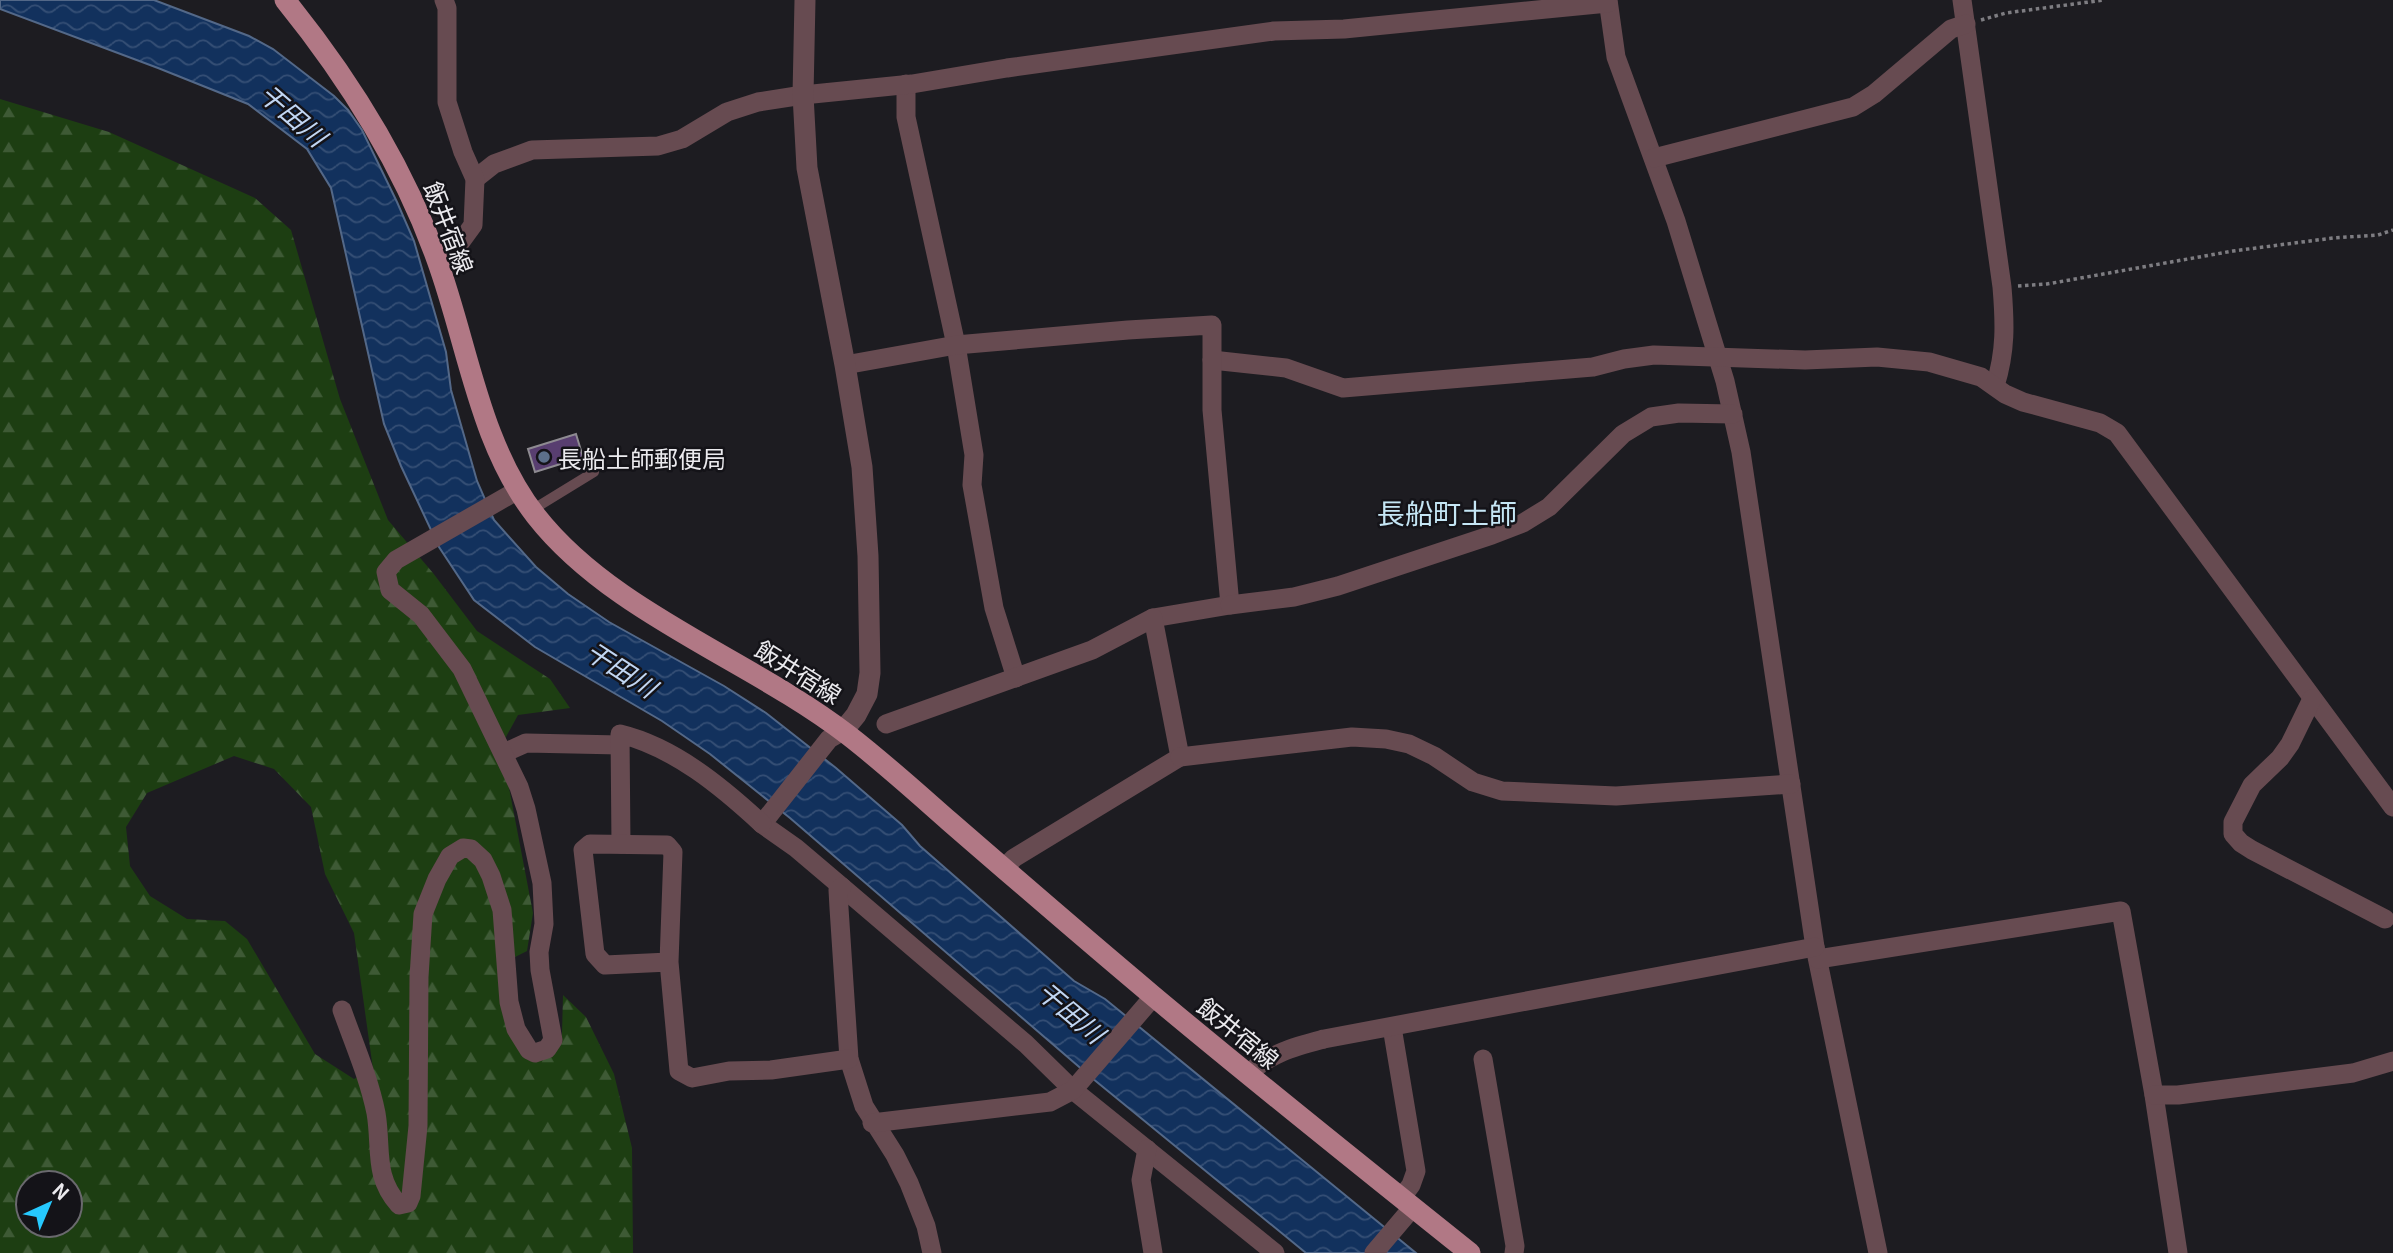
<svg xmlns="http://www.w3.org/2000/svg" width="2393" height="1253" font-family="Georgia,'Noto Sans JP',serif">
<defs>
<pattern id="forest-firs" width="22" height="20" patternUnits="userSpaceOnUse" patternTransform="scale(1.75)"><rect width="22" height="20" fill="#1d3e12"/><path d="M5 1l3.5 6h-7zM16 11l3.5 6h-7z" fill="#3e5a35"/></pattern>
<pattern id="water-waves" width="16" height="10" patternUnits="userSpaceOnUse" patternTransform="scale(1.75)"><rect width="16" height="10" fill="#12315d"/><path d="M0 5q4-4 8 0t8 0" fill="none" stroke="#354f75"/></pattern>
</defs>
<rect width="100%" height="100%" fill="#1d1c21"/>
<path fill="url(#forest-firs)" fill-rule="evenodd" d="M 0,99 L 109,132 L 255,198 L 291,230 L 340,399 L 388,520 L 433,573 L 477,631 L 550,679 L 570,708 L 518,715 L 501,746 L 533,913 L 527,951 L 499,965 L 527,1057 L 551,1052 L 562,1034 L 563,995 L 586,1017 L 614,1074 L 632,1148 L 633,1253 L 0,1253 ZM 234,756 L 274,769 L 311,807 L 325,874 L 354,933 L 373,1069 L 354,1079 L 315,1054 L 247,939 L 225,921 L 187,919 L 150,896 L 130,866 L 126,827 L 147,793 ZM 28,1183 L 70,1183 L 70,1225 L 28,1225 Z"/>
<path fill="url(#water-waves)" stroke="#536888" stroke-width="2" d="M 0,0 L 154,0 L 249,36 L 273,49 L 334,96 L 348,110 L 362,130 L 397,202 L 414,241 L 446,352 L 451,390 L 477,481 L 494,520 L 536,567 L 568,594 L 609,622 L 724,686 L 766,713 L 836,768 L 902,825 L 920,846 L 1074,981 L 1105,999 L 1416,1253 L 1306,1253 L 1092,1078 L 790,818 L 710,754 L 662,721 L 535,647 L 474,600 L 439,547 L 401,466 L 384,424 L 331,188 L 307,149 L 248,104 L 158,68 L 0,9 Z"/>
<path fill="#583e70" stroke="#8e8b91" stroke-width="2" d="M 576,434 L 583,457 L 535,472 L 528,449 Z"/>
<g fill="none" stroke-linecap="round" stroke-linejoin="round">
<g stroke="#7e7d82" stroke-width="3.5" stroke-dasharray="3.5 3.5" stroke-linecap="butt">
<path d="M 1981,20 L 2006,13 L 2104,0"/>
<path d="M 2018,286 L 2047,284 L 2233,251 L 2333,238 L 2378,235 L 2393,230"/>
</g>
<path stroke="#674b51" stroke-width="10" d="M 532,510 L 594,472"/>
<g stroke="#674b51" stroke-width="19">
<path d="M 1608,0 L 1616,57 L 1676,221 L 1725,381 L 1741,452 L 1815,947 L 1878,1253"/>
<path d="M 1962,0 L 2002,287 C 2005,323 2006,351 1995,386"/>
<path d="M 906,84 L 906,117 L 956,345 L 974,455 L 972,485 L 994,608 L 1016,678"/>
<path d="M 1654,158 L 1853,107 L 1874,94 L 1951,29 L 1966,24"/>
<path d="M 475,179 L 494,164 L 532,150 L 658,146 L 682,139 L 727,112 L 758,102 L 803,95 L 912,84 L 1007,68 L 1274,31 L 1344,29 L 1608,3"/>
<path d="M 438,261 L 457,247 L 473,225 L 475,179 L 463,152 L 447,102 L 447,8 L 444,0"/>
<path d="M 1212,360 L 1286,368 L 1343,388 L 1593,367 L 1624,359 L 1654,355 L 1805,360 L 1877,357 L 1929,362 L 1981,377 L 2005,394 L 2023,402 L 2100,423 L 2117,433 L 2393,807"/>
<path d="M 845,365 L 956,345 L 1128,330 L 1212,325 L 1212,410 L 1230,605 L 1153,618"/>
<path d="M 1230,605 L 1294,597 L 1338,586 L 1492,535 L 1523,523 L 1549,507 L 1623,434 L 1651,417 L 1679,413 L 1733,414"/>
<path d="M 2312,699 L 2290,744 L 2280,758 L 2252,785 L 2233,822 L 2233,834 L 2241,843 L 2252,850 L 2385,919"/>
<path d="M 886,724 L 1092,650 L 1153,618 L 1180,757 L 1014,858 L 1004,868"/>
<path d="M 843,731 L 829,739 L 762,824 L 796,848 L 842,887 L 1026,1044 L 1073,1090 L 1275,1253"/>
<path d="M 504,753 L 526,743 L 620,745"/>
<path d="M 1180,757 L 1352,737 L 1386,739 L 1409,744 L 1434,756 L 1473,782 L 1502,791 L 1616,796 L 1791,784"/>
<path d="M 621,844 L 620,734 C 674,747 722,787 762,824"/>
<path d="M 842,887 L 838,890 L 839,908 L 849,1059 L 864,1106 L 895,1155 L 909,1183 L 926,1226 L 932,1253"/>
<path d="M 1818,959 L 2121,911 L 2154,1095 L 2178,1253"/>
<path d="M 669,962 L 605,965 L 595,954 L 583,850 L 590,844 L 667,845 L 673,852 L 669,962 L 679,1071 L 692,1078 L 729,1071 L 771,1070 L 849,1059"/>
<path d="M 342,1010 C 354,1044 369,1078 376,1113 C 382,1148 373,1176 399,1205 L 408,1203 L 411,1196 L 418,1126 L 419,977 L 423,914 L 437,879 L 450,856 L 463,848 L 471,849 L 483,860 L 491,876 L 502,910 L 509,1002 L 516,1029 L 529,1050 L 535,1053 L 547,1049 L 553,1040 L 540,970 L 539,952 L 544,924 L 542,883 L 526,809 L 519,787 L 462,669 L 421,615 L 390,590 L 386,572 L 396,560 L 518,490"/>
<path d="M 1392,1027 L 1416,1171 L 1411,1185 L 1402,1197"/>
<path d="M 1483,1059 L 1515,1246 L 1514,1253"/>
<path d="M 1249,1073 C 1273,1052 1294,1047 1324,1039 L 1815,947"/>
<path d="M 2154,1095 L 2178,1095 L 2353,1073 L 2393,1061"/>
<path d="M 872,1123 L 1050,1102 L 1073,1090 L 1154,996"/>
<path d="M 1147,1149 L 1141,1180 L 1153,1253"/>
<path d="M 1374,1253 L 1413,1207"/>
</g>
<path stroke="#674b51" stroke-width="21" d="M 805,0 L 803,95 L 807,168 L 845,365 L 862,467 L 868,556 L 870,673 L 867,694 L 856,715 L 843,731"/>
<path stroke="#b17885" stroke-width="21" d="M 285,0 C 349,79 403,165 437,260 C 468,345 479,443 536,516 C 612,613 751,660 848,735 C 883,762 916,792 949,821 C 1017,880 1084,938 1152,995 C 1257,1083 1364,1168 1470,1253"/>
</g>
<circle fill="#5c6f8a" stroke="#141318" stroke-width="2.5" cx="544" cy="457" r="7"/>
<g text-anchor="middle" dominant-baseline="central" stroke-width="5" stroke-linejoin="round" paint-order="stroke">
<g font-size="24" fill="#ebeaee" stroke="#141318">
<text transform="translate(450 227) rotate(69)">飯井宿線</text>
<text transform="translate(799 671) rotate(32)">飯井宿線</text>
<text transform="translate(1239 1032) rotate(39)">飯井宿線</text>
</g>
<g font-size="24" fill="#ebeaee" stroke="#141318" text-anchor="start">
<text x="558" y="457">長船土師郵便局</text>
</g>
<g font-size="26" font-style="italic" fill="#c1d6f3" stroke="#141318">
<text transform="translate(294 114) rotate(41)">干田川</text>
<text transform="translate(622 668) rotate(33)">干田川</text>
<text transform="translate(1072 1011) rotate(40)">干田川</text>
</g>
<g font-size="28" fill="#c5e6f5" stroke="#141318">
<text x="1447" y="512">長船町土師</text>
</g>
</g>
<g transform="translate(49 1204) rotate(44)"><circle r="33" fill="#141318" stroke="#6a696e" stroke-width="2"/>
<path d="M0-5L12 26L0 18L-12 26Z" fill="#26c9fe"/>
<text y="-10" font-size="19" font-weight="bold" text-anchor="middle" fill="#ebeaee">N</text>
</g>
</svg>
